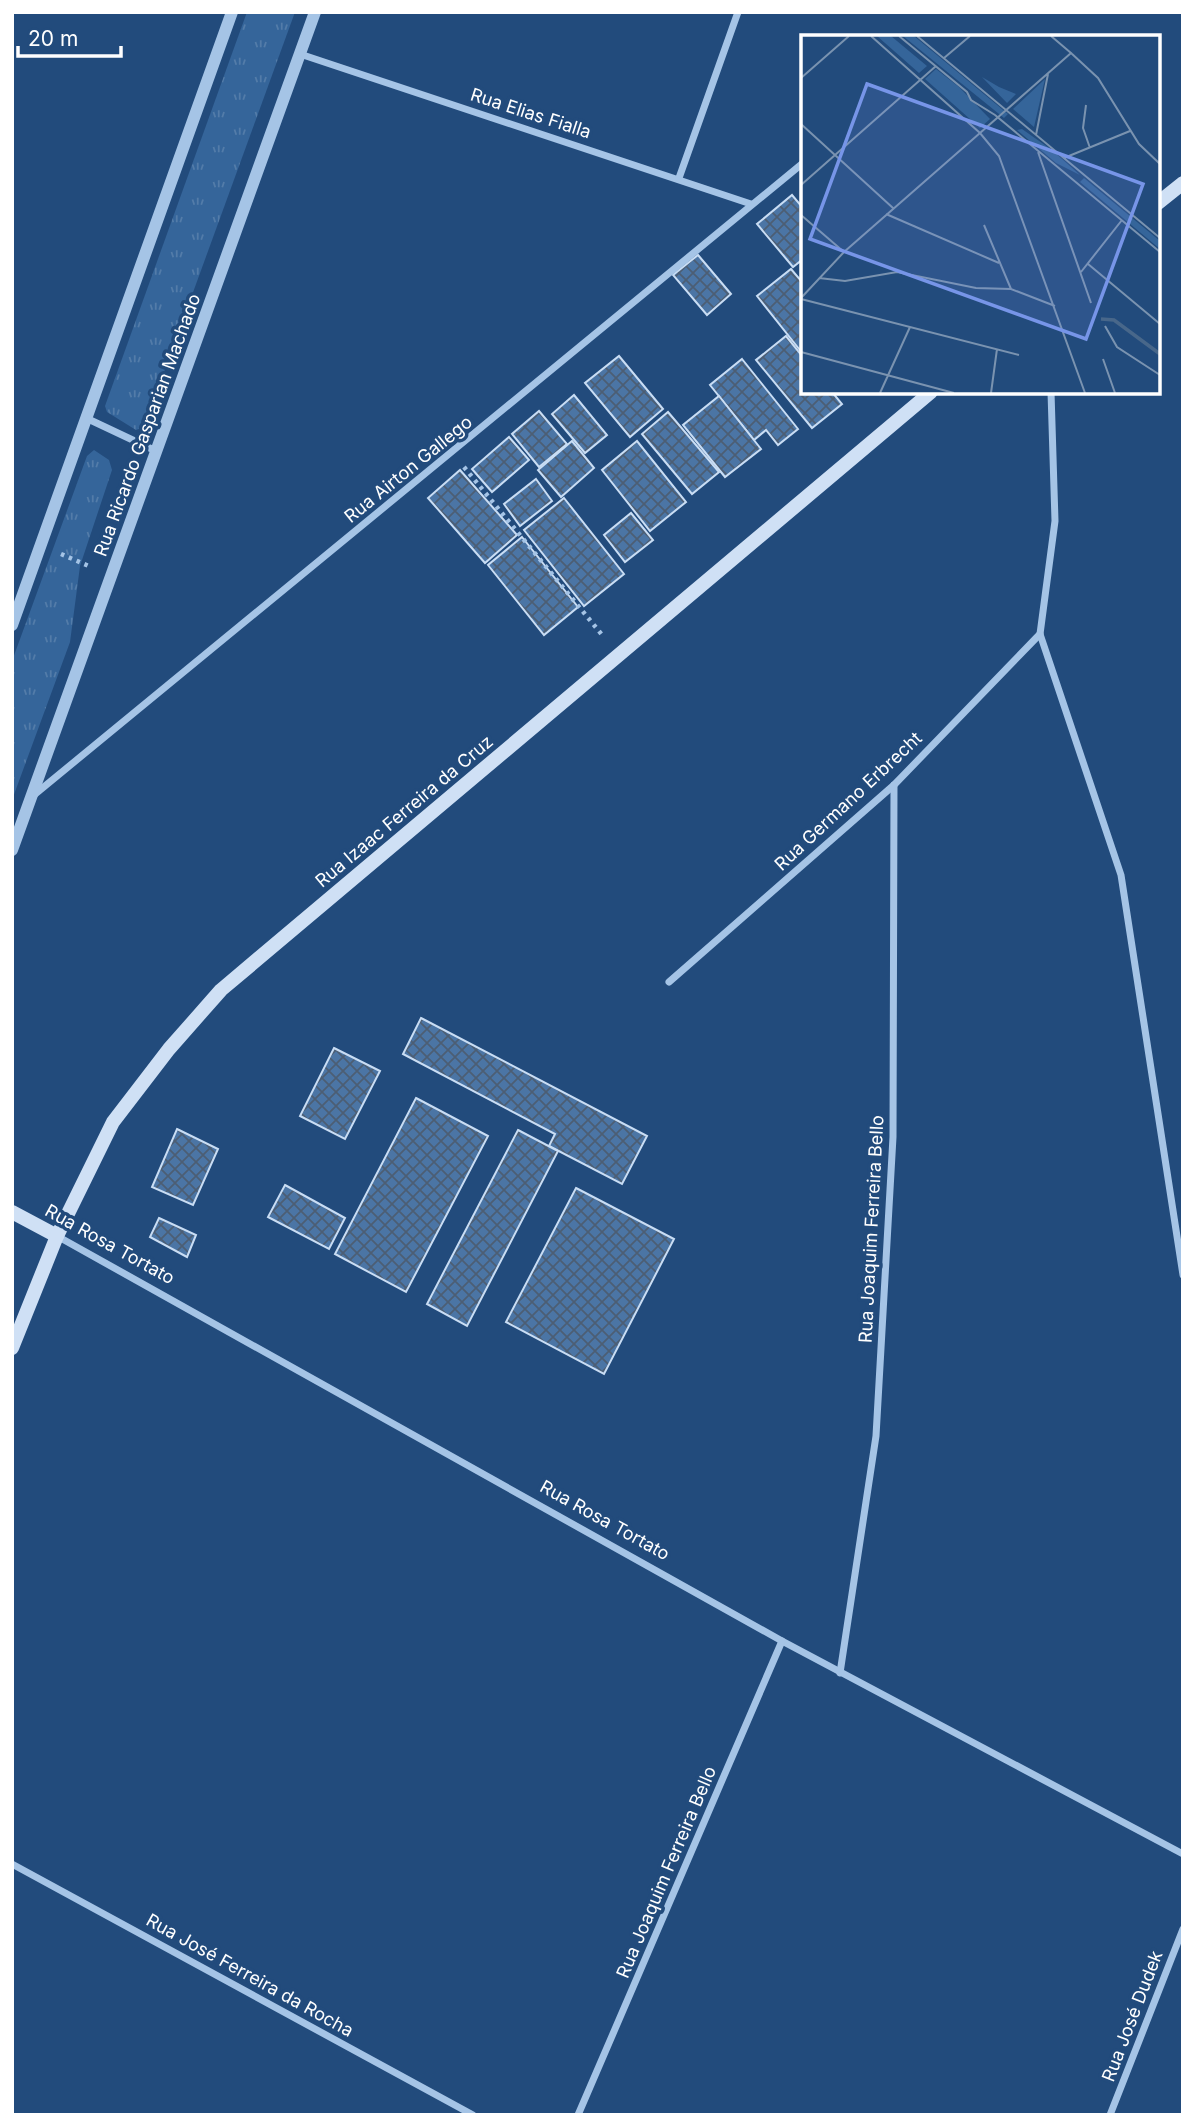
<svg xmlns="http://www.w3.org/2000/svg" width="1195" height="2127" font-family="Inter,sans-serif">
<defs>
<pattern id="grass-tufts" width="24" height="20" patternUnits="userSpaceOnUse" patternTransform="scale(1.75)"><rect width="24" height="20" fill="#35659a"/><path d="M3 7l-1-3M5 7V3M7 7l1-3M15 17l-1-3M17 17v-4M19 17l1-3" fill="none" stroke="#537ca9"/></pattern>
<pattern id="building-cross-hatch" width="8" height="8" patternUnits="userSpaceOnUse" patternTransform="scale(1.75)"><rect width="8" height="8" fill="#4b75a5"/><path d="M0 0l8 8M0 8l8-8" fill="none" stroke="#4c5e74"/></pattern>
</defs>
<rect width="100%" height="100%" fill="#224b7c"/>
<g fill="url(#grass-tufts)">
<path d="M 247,12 L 295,12 L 144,427 L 136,430 L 107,412 L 105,406 Z"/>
<path d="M 94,450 L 109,460 L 112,470 L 80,566 L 70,642 L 12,800 L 12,661 L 87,456 Z"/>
</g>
<g fill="url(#building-cross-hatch)" stroke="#c9ddf4" stroke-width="2">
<path d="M 792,195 L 803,208 L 803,259 L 793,267 L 757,224 Z"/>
<path d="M 698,255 L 731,294 L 707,315 L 673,275 Z"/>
<path d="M 791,269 L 803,283 L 803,354 L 757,296 Z"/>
<path d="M 786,336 L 803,357 L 803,392 L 832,392 L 842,404 L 812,428 L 756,360 Z"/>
<path d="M 619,356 L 663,409 L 630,437 L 585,383 Z"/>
<path d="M 742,359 L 798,429 L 778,445 L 766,430 L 754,440 L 710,385 Z"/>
<path d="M 574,395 L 607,435 L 585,453 L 552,414 Z"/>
<path d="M 719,396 L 761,449 L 725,477 L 683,425 Z"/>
<path d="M 539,411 L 567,444 L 539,467 L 512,434 Z"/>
<path d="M 668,412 L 719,472 L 692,494 L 642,434 Z"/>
<path d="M 509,437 L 529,460 L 492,492 L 472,469 Z"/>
<path d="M 572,441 L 594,468 L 561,497 L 538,470 Z"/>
<path d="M 637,441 L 686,502 L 650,531 L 602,470 Z"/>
<path d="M 460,470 L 517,535 L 485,563 L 428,498 Z"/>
<path d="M 536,479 L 552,501 L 520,526 L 504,504 Z"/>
<path d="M 564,498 L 624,574 L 584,606 L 524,530 Z"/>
<path d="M 631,513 L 653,540 L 625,562 L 604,535 Z"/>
<path d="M 522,537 L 578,607 L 544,635 L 488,565 Z"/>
<path d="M 421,1018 L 647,1136 L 622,1184 L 549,1146 L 555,1134 L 403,1054 Z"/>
<path d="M 334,1048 L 380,1071 L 345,1139 L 300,1116 Z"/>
<path d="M 416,1098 L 488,1136 L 406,1292 L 335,1254 Z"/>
<path d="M 177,1129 L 218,1149 L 193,1205 L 152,1187 Z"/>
<path d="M 518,1130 L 558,1151 L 467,1326 L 427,1304 Z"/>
<path d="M 285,1185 L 345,1218 L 329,1249 L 268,1217 Z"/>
<path d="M 576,1188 L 674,1239 L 604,1374 L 506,1322 Z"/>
<path d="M 159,1218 L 196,1235 L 187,1257 L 150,1237 Z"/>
</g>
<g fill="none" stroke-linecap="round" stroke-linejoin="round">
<g stroke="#a5c4e6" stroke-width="4.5" stroke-dasharray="3.5 5" stroke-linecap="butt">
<path d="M 464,467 L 603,636"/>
<path d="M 61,554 L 91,567"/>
</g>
<g stroke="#a5c4e6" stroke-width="7">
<path d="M 300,54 L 751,204"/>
<path d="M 679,178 L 738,12"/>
<path d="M 1051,392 L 1055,521 L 1040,634 L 1121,875 L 1183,1275"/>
<path d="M 86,418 L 156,451"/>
<path d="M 34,795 L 803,163"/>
<path d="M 669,982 L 894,785 L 1040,634"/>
<path d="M 57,1236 L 782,1641 L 1183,1854"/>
<path d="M 840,1673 L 876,1436 L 893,1137 L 894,785"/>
<path d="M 12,1864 L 473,2115"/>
<path d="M 578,2115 L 782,1641"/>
<path d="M 1110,2115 L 1183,1929"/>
</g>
<g stroke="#a5c4e6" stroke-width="12">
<path d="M 12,625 L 232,12"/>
<path d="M 12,850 L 315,12"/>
</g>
<g stroke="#cfe0f5" stroke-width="14">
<path d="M 1158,203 L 1183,183"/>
<path d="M 12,1212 L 57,1236"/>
<path d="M 12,1348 L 57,1236 L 113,1122 L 169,1049 L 221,990 L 931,392"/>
</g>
</g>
<g text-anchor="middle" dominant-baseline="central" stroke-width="7" stroke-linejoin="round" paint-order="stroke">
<g font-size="18" fill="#fff" stroke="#224b7c">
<text transform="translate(531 113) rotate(18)">Rua Elias Fialla</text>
<text transform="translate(147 425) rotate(-70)">Rua Ricardo Gasparian Machado</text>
<text transform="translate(408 469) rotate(-39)">Rua Airton Gallego</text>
<text transform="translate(848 801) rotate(-43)">Rua Germano Erbrecht</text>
<text transform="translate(404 811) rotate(-40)">Rua Izaac Ferreira da Cruz</text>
<text transform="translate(871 1229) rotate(-87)">Rua Joaquim Ferreira Bello</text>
<text transform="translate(110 1244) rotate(29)">Rua Rosa Tortato</text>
<text transform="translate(605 1520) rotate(29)">Rua Rosa Tortato</text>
<text transform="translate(666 1872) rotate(-67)">Rua Joaquim Ferreira Bello</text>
<text transform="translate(250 1975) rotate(29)">Rua José Ferreira da Rocha</text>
<text transform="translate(1132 2016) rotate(-69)">Rua José Dudek</text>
</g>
</g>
<g transform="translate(801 35)">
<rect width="359" height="359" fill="#224b7c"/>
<path d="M 76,1 L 90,1 L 126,31 L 118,38 ZM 102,1 L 113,1 L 207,79 L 203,83 ZM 221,94 L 251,115 L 279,140 L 255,128 L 216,95 ZM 283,143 L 359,206 L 359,214 L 279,147 Z" fill="#35659a"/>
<path d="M 181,42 L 198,52 L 215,59 L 206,68 Z" fill="#35659a"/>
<path d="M 135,34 L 158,52 L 189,84 L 179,93 L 124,44 ZM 244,44 L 233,92 L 212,74 Z" fill="#35659a"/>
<path fill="none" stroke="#48678a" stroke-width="3.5" d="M 300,284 L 313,285 L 359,319"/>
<path fill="none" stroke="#7a93b0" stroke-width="2" d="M 70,1 L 179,98 L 198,121 L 284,358M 98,1 L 166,57 L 170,65 L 194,80 L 359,217M 116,1 L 359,203M 270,18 L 297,43 L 338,109 L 359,129M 143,23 L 169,1M 0,43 L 48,1M 285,70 L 282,93 L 289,113M 0,89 L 92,173M 179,98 L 270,18 L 250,1M 235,100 L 247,39M 237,117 L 290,268M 263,123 L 329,96M 0,150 L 135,31M 85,179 L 198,228M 0,180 L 43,217M 183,190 L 210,254M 287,229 L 359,289M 280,237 L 321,185M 18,243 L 44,246 L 96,237 L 175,253 L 210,254 L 254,271M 0,263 L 43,217 L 179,98M 0,264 L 218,320M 304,291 L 316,312 L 359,340M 0,317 L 153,358M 302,324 L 314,358M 79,358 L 109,292M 190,358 L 196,314"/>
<path fill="#7795e8" fill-opacity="0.15" stroke="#7795e8" stroke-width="3.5" d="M 66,49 L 342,149 L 285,304 L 9,204 Z"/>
<rect width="359" height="359" fill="none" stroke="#fff" stroke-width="3.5"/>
</g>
<rect width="1195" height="2127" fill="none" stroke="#ffffff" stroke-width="28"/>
<path d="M18 46v10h103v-10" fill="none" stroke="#ffffff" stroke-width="3.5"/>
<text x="28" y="46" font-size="21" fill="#ffffff" stroke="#224b7c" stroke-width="5" paint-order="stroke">20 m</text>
</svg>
